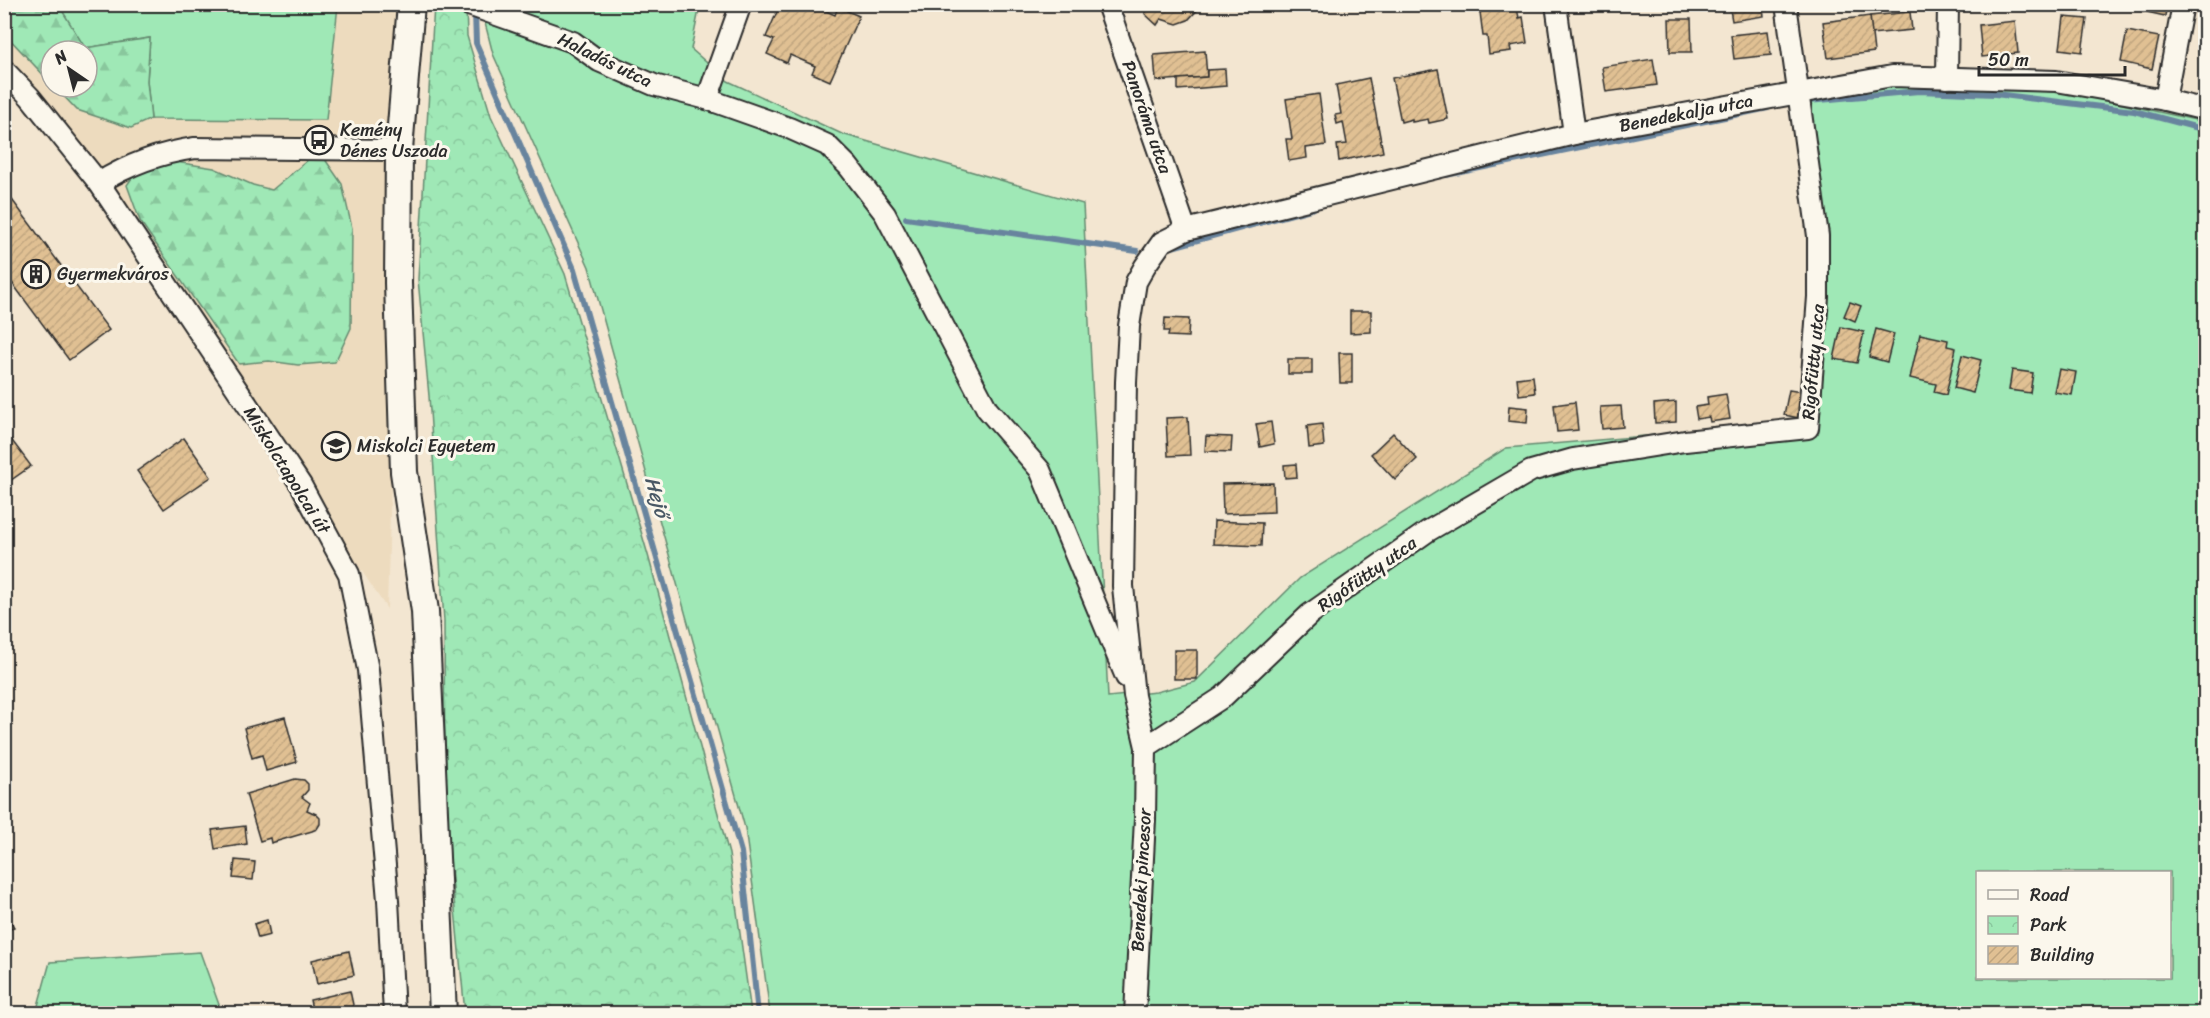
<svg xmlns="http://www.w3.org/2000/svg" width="2210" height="1018" font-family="Sriracha,sans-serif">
<defs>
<pattern id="forest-firs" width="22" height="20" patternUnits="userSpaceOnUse" patternTransform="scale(1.5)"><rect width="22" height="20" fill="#9fe8b6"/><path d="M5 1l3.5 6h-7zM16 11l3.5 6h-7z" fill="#89c79d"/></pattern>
<pattern id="park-crowns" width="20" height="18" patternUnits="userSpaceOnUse" patternTransform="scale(1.5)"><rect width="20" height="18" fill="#9fe8b6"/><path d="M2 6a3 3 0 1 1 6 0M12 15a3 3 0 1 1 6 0" fill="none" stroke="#89c79d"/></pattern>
<pattern id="building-hatch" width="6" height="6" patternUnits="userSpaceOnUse" patternTransform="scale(1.5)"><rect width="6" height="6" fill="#e0c093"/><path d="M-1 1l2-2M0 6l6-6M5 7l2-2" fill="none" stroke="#c0a57f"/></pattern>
</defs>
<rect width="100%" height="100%" fill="#f3e6d1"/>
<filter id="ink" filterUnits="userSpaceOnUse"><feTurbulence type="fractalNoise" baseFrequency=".0167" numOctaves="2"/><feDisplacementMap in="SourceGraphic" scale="12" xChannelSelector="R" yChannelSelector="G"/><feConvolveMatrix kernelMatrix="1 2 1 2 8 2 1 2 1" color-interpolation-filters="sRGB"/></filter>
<g filter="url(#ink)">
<path fill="#eddbbe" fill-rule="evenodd" d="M 4,5 L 406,5 L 387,609 L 79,144 L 5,68 ZM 51,51 L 87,51 L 87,87 L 51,87 Z"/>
<g fill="#9fe8b6" stroke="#658a70" stroke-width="1.5" fill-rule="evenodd">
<path d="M 4,5 L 338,5 L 326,120 L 151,119 L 147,81 L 150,38 L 85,48 L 60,8 L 5,9 Z"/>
<path d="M 488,5 L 700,5 L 691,49 L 728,81 L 842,134 L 1083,204 L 1108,697 L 1156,692 L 1195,682 L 1300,578 L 1506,448 L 1818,421 L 1829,232 L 1806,97 L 1920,82 L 2067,92 L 2205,122 L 2205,1013 L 770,1013 L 745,828 L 589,267 L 493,54 L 485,23 ZM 1978,872 L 2170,872 L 2170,978 L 1978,978 Z"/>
<path d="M 200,952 L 222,1013 L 36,1013 L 50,962 Z"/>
</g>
<g fill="url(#forest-firs)" stroke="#658a70" stroke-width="1.5">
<path d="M 60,7 L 85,48 L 150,38 L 147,81 L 151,119 L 131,128 L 77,110 L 55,87 L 87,87 L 87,51 L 51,51 L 51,83 L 5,34 L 5,9 Z"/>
<path d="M 322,155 L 342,184 L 352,228 L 351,328 L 335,362 L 298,365 L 269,361 L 239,364 L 140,221 L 127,185 L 136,172 L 169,161 L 214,168 L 253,185 L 272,190 L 308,160 Z"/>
</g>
<path fill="url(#park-crowns)" stroke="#658a70" stroke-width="1.5" d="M 434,5 L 466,5 L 467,36 L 491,116 L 565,274 L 648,555 L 729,854 L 751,1013 L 465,1013 L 445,806 L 444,621 L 429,396 L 418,279 Z"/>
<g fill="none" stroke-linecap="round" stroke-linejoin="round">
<g stroke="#68849e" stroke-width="6">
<path d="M 475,12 L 476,43 L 574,269 L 741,852 L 758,1014"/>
<path d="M 1808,101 L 1919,91 L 1995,94 L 2134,111 L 2206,130"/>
<path d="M 1446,175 L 1768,108"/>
<path d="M 906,218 L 1137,251"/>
<path d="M 1172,247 L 1314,208"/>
</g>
</g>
<g fill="url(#building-hatch)" stroke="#2b2b2b" stroke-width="1.5">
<path d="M 786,4 L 811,4 L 835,15 L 838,7 L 859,16 L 830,81 L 812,73 L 815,66 L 790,55 L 787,63 L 767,54 L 774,40 L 766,37 L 780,5 L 785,7 Z"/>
<path d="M 1145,4 L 1203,4 L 1188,20 L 1177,24 L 1161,19 L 1157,25 L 1145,14 Z"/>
<path d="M 1479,4 L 1525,4 L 1526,7 L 1517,8 L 1519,18 L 1523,17 L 1527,43 L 1510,46 L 1511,51 L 1489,54 L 1487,36 L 1483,36 Z"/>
<path d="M 1729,4 L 1762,4 L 1764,16 L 1732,21 Z"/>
<path d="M 2134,4 L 2167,4 L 2165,16 L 2133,9 Z"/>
<path d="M 1910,12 L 1912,30 L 1871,34 L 1870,16 Z"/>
<path d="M 1870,16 L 1874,52 L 1828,58 L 1823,22 Z"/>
<path d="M 2064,17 L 2087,19 L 2082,52 L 2060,49 Z"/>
<path d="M 1669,19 L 1691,19 L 1692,52 L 1670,52 Z"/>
<path d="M 2015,21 L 2018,53 L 1982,57 L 1979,25 Z"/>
<path d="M 1768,31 L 1771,55 L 1734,59 L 1731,35 Z"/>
<path d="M 2127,31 L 2159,37 L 2152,69 L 2121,62 Z"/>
<path d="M 2206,44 L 2206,74 L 2199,73 Z"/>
<path d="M 1205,51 L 1207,77 L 1156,81 L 1154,55 Z"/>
<path d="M 1653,59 L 1657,85 L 1606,92 L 1602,67 Z"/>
<path d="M 1225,69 L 1226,86 L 1178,90 L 1178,79 L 1207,77 L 1207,70 Z"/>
<path d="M 1438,69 L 1448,119 L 1429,123 L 1428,119 L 1412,122 L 1412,119 L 1401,122 L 1392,78 Z"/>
<path d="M 1369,78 L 1383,152 L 1339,161 L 1337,145 L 1347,144 L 1343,122 L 1337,124 L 1335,115 L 1341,114 L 1336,85 Z"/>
<path d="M 1319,94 L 1326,145 L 1306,148 L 1307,158 L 1289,161 L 1286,139 L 1292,139 L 1286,99 Z"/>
<path d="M 4,189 L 109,330 L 69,360 L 4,272 Z"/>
<path d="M 1850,302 L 1861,306 L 1855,321 L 1844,316 Z"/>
<path d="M 1350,311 L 1371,311 L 1371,332 L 1350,333 Z"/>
<path d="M 1165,318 L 1189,319 L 1188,337 L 1168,336 L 1169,331 L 1164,331 Z"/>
<path d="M 1841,327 L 1864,332 L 1857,363 L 1834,359 Z"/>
<path d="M 1876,329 L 1894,334 L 1887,362 L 1869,357 Z"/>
<path d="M 1920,334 L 1948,340 L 1947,346 L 1956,348 L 1946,395 L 1934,392 L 1936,384 L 1910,378 Z"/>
<path d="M 1339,353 L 1352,353 L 1352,383 L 1340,383 Z"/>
<path d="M 1962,355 L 1981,360 L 1973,393 L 1954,388 Z"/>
<rect x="1288" y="359" width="24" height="15"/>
<path d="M 2059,369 L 2076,372 L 2072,395 L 2054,392 Z"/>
<path d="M 2012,370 L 2033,373 L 2030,393 L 2009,390 Z"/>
<path d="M 1533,376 L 1535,393 L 1519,395 L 1517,378 Z"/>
<path d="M 1789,390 L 1808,393 L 1804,419 L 1784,415 Z"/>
<path d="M 1726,394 L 1730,419 L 1710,422 L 1709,417 L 1697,419 L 1695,407 L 1708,405 L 1707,397 Z"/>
<path d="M 1575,402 L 1578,430 L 1557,432 L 1554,405 Z"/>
<path d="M 1676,402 L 1676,422 L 1655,423 L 1654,404 Z"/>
<path d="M 1509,406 L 1528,408 L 1527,423 L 1508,421 Z"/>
<path d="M 1621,406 L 1623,427 L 1602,429 L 1600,407 Z"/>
<path d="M 1188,417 L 1190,455 L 1168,456 L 1166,418 Z"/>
<path d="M 1271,422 L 1274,444 L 1260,447 L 1256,424 Z"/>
<path d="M 1322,424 L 1324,446 L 1309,448 L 1307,426 Z"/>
<path d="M 4,430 L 31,466 L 4,485 Z"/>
<path d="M 1393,433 L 1417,459 L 1395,480 L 1371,454 Z"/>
<path d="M 1206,436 L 1232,437 L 1231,452 L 1205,451 Z"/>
<path d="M 184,438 L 211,477 L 164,509 L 137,471 Z"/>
<path d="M 1296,464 L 1297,477 L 1285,478 L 1284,465 Z"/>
<path d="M 1273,483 L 1274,512 L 1223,514 L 1222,484 Z"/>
<path d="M 1214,521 L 1262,523 L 1261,546 L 1213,544 Z"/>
<rect x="1174" y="650" width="23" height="29"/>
<path d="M 285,717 L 297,762 L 266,771 L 262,755 L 252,758 L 244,728 Z"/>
<path d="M 295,779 L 304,780 L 308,784 L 308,790 L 302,797 L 310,803 L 307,810 L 316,814 L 320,818 L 320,824 L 317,829 L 312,831 L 271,843 L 270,838 L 260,841 L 246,794 Z"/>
<path d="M 245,826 L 247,844 L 215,849 L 212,830 Z"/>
<path d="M 235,860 L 255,862 L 253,880 L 233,878 Z"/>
<path d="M 4,911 L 14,927 L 4,933 Z"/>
<path d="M 267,920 L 270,935 L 258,938 L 254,924 Z"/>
<path d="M 349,951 L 354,975 L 317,984 L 312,960 Z"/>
<path d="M 350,991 L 355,1014 L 313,1014 L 310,1000 Z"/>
</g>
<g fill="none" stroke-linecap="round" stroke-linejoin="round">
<g stroke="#2b2b2b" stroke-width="24">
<g id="minor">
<path d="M 466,4 L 573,42 L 599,61 L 654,85 L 707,99 L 789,128 L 827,145 L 848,166 L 885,214 L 987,409 L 1040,470 L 1126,677"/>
<path d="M 1107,4 L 1186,230"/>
<path d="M 1556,4 L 1574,134"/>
<path d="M 1786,4 L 1818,236 L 1818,297 L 1808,428 L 1685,441 L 1573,459 L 1531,471 L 1428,531 L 1310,614 L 1223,697 L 1146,747 L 1134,696 L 1123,586 L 1126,382 L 1129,326 L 1136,282 L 1145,266 L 1162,242 L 1186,230 L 1574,134 L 1892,76 L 2056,81 L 2165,100 L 2206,110"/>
<path d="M 4,70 L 30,97 L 99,183 L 301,485 L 349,574 L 368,670 L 388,900 L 394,1014"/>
<path d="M 1947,78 L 1948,4"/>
<path d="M 707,99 L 741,4"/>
<path d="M 2165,100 L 2183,4"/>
<path d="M 99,183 C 129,164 160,153 195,148 L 399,150"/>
<path d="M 1135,1014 L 1145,819 L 1146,747"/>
</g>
</g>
<g stroke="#2b2b2b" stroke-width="30">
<path id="tertiary" d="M 411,4 L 399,150 L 398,283 L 404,472 L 425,611 L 443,1014"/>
</g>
<use href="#minor" stroke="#fbf7ec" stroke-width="20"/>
<use href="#tertiary" stroke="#fbf7ec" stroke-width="26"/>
</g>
</g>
<defs>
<g id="bus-ring" transform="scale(1.5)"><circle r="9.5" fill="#fbf7ec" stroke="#2b2b2b" stroke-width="1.5"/><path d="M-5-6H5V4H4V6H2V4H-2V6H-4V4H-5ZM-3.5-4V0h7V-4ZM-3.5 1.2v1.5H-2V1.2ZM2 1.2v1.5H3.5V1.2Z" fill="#2b2b2b"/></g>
<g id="building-ring" transform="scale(1.5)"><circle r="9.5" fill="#fbf7ec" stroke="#2b2b2b" stroke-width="1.5"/><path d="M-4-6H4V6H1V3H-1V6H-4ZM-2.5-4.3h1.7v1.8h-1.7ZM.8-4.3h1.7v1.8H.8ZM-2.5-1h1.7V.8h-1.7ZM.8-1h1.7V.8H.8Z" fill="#2b2b2b"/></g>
<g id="university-ring" transform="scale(1.5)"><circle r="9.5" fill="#fbf7ec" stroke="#2b2b2b" stroke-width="1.5"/><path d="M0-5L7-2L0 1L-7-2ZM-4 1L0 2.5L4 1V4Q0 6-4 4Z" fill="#2b2b2b"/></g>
</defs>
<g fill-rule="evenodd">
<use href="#bus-ring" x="319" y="140"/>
<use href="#building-ring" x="36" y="274"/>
<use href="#university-ring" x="336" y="446"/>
</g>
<g text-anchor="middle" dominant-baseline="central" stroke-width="6" stroke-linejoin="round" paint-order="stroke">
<g font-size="18" fill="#2b2b2b" stroke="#fbf7ec">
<text transform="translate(605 60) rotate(26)">Haladás utca</text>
<text transform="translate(1686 113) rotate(-11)">Benedekalja utca</text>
<text transform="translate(1147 117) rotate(71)">Panoráma utca</text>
<text transform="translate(1813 362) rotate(-85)">Rigófütty utca</text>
<text transform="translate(287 470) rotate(58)">Miskolctapolcai út</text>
<text transform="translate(1367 574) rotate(-35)">Rigófütty utca</text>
<text transform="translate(1141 880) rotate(-87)">Benedeki pincesor</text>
</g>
<g font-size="18" fill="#2b2b2b" stroke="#fbf7ec" text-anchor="start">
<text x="340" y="130">Kemény<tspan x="340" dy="21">Dénes Uszoda</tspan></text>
<text x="57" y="274">Gyermekváros</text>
<text x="357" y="446">Miskolci Egyetem</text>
</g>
<g font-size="20" font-style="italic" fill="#495865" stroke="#fbf7ec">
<text transform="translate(657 497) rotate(74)">Hejő</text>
</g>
</g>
<rect width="2210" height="1018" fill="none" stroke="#fbf7ec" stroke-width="24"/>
<rect x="12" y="12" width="2186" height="994" fill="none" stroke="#2b2b2b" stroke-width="2" filter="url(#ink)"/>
<rect x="1976" y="871" width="195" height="108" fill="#fbf7ec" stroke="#a8a59f" stroke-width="1.5"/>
<rect x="1988" y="890" width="30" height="9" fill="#fbf7ec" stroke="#a8a59f" stroke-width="1.5"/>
<text x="2030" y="901" font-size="18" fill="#2b2b2b">Road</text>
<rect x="1988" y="916" width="30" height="18" fill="url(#park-crowns)" stroke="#a8a59f" stroke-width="1.5"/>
<text x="2030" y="931" font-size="18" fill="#2b2b2b">Park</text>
<rect x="1988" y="946" width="30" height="18" fill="url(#building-hatch)" stroke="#a8a59f" stroke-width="1.5"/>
<text x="2030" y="961" font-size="18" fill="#2b2b2b">Building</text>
<g transform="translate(69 69) rotate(325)"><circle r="28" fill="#fbf7ec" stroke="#a8a59f" stroke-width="1.5"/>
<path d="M0-4.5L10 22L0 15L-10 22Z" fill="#2b2b2b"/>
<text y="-9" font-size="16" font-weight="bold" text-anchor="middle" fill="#2b2b2b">N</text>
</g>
<path d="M1979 66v9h146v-9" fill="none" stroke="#2b2b2b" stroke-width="3"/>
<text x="1988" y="66" font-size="18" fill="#2b2b2b" stroke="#fbf7ec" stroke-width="4.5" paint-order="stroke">50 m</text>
</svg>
